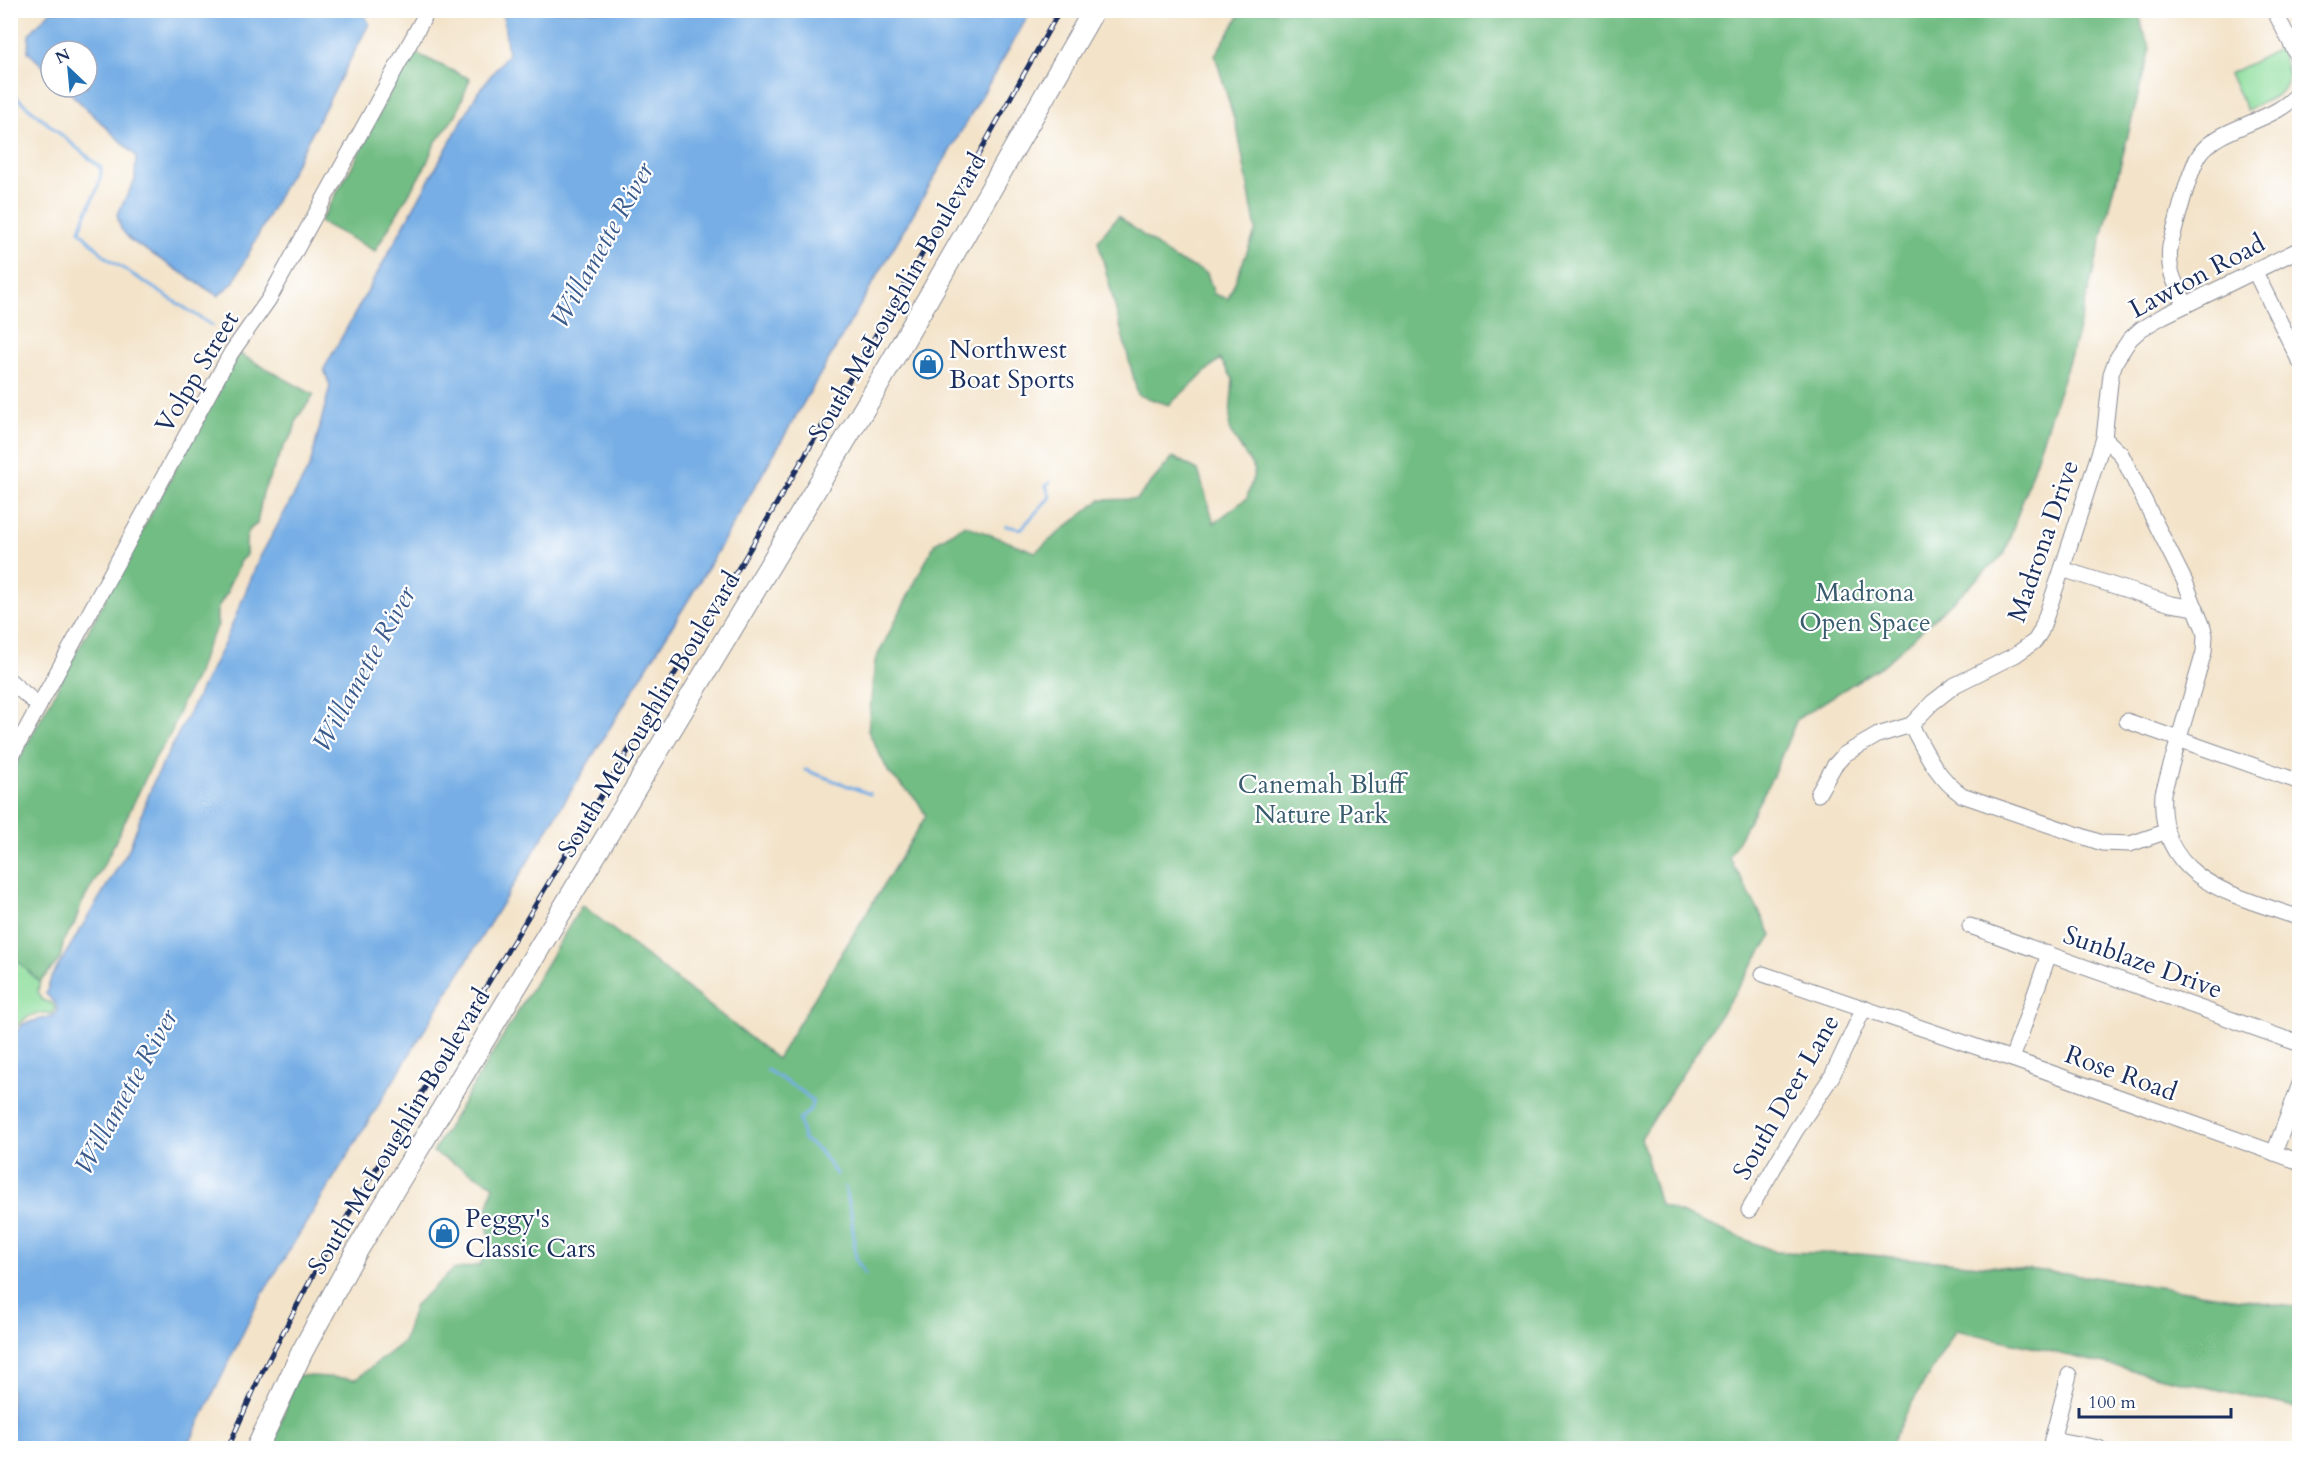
<svg xmlns="http://www.w3.org/2000/svg" width="2310" height="1459" font-family="Cardo,serif">
<rect width="100%" height="100%" fill="#fff"/>
<filter id="ink" filterUnits="userSpaceOnUse"><feTurbulence type="fractalNoise" baseFrequency=".0167" numOctaves="2"/><feDisplacementMap in="SourceGraphic" scale="12" xChannelSelector="R" yChannelSelector="G"/><feConvolveMatrix kernelMatrix="1 2 1 2 8 2 1 2 1" color-interpolation-filters="sRGB"/></filter>
<filter id="wash" filterUnits="userSpaceOnUse"><feTurbulence type="fractalNoise" baseFrequency=".008" numOctaves="4" result="noise"/><feDisplacementMap in="SourceGraphic" scale="24" xChannelSelector="R" yChannelSelector="G"/><feGaussianBlur stdDeviation="1.35" result="paint"/><feColorMatrix in="noise" values="0 0 0 0 0 0 0 0 0 0 0 0 0 0 0 0 0 1.4 0 .05"/><feComposite in="paint" operator="in"/></filter>
<g filter="url(#wash)">
<rect width="100%" height="100%" fill="#f3e3c9"/>
<g fill="#8ede9d" stroke="#54867e" stroke-width="1.5">
<path d="M 2279,49 C 2300,91 2281,93 2247,110 L 2229,74 Z"/>
<path d="M 11,955 L 40,982 L 38,991 L 42,1000 L 53,1004 L 55,1009 L 51,1014 C 34,1009 21,1020 11,1033 Z"/>
</g>
<g fill="#72bd84" stroke="#467671" stroke-width="1.5">
<path d="M 1242,11 L 2139,11 L 2142,29 L 2150,48 L 2077,336 L 2005,553 L 1886,663 L 1797,719 L 1772,778 L 1729,857 L 1772,935 L 1641,1138 L 1660,1205 L 1776,1252 L 1859,1254 L 2066,1273 L 2299,1308 L 2299,1408 L 1956,1330 L 1907,1411 L 1889,1448 L 272,1448 L 297,1375 L 356,1379 L 403,1342 L 415,1305 L 453,1270 L 480,1265 L 491,1243 L 485,1217 L 494,1185 L 433,1152 L 582,905 L 777,1059 L 926,816 L 917,800 L 889,773 L 868,731 L 875,661 L 935,543 L 965,525 L 1035,552 L 1100,500 L 1137,499 L 1173,457 L 1198,470 L 1214,523 L 1247,498 L 1255,470 L 1229,429 L 1233,379 L 1220,359 L 1169,405 L 1138,395 L 1098,241 L 1118,216 L 1173,258 L 1207,273 L 1214,294 L 1228,299 L 1256,230 L 1238,132 L 1215,55 Z"/>
<path d="M 411,51 L 470,79 L 456,115 L 435,143 L 426,165 L 375,251 L 320,222 L 353,165 Z"/>
<path d="M 238,353 L 314,395 L 297,418 L 293,434 L 284,446 L 263,492 L 257,524 C 243,532 247,540 246,555 L 239,562 C 239,573 227,580 228,592 C 220,603 214,610 218,625 L 206,648 L 198,673 L 183,701 L 171,733 L 155,758 L 107,859 L 81,905 L 74,925 L 64,939 L 60,959 L 40,982 L 11,955 L 11,774 Z"/>
</g>
<g fill="#76aee5" stroke="#486ea2" stroke-width="1.5">
<path d="M 357,10 L 366,17 L 369,24 L 233,283 L 218,296 L 130,240 L 121,229 L 117,215 L 135,180 L 136,156 L 64,87 L 87,87 L 87,51 L 51,51 L 51,74 L 28,52 L 29,34 L 51,11 Z"/>
<path d="M 504,11 L 1031,11 L 703,576 L 260,1298 L 187,1448 L 11,1448 L 11,1039 L 23,1024 L 53,1016 L 57,1011 L 56,1004 L 46,994 L 51,978 L 129,849 L 153,783 L 224,644 L 260,557 L 310,466 L 330,386 L 324,369 L 478,92 L 508,54 L 503,13 Z"/>
</g>
<g fill="none" stroke-linecap="round" stroke-linejoin="round">
<g stroke="#76aee5" stroke-width="3">
<path d="M 10,92 L 101,168 C 102,190 85,208 80,231 L 107,258 L 213,326"/>
<path d="M 10,123 L 16,97"/>
<path d="M 1006,526 L 1021,529 L 1050,497 L 1046,486 L 1050,482"/>
<path d="M 805,770 L 870,794"/>
<path d="M 767,1070 L 801,1091 L 813,1101 L 809,1111 L 799,1120 L 804,1140 L 819,1150 L 837,1175"/>
<path d="M 845,1187 L 851,1212 L 856,1259 L 865,1274"/>
</g>
</g>
</g>
<g filter="url(#ink)">
<g fill="none" stroke-linecap="round" stroke-linejoin="round">
<g stroke="#878994" stroke-width="17">
<g id="minor">
<path d="M 2274,10 L 2300,61"/>
<path d="M 2255,272 L 2300,362"/>
<path d="M 2186,305 C 2175,283 2167,271 2170,246 C 2177,223 2188,171 2200,154 C 2219,125 2280,122 2300,90"/>
<path d="M 2104,438 L 2121,454 L 2185,582 L 2203,627 L 2205,635 L 2204,652 L 2163,793 C 2157,881 2234,895 2300,918"/>
<path d="M 2062,569 L 2171,604 L 2196,608"/>
<path d="M 10,681 L 39,706"/>
<path d="M 2127,721 L 2300,782"/>
<path d="M 1911,725 C 1925,751 1937,778 1962,795 L 2102,843 L 2130,844 L 2165,832"/>
<path d="M 10,759 L 231,353 L 269,299 L 428,10"/>
<path d="M 1818,794 L 1834,766 L 1845,754 L 1878,735 L 1911,725 L 1932,703 L 1955,685 L 2015,655 L 2035,641 L 2041,631 L 2062,569 L 2104,438 L 2111,374 L 2116,360 L 2130,339 L 2141,329 L 2163,316 L 2300,249"/>
<path d="M 1970,926 L 2300,1044"/>
<path d="M 1763,974 L 2012,1059 L 2300,1162"/>
<path d="M 2012,1059 L 2049,954"/>
<path d="M 2274,1153 L 2300,1084"/>
<path d="M 1749,1210 L 1796,1130 L 1832,1076 L 1864,1008"/>
<path d="M 2052,1439 L 2099,1448"/>
<path d="M 2050,1448 L 2069,1375"/>
</g>
</g>
<g stroke="#878994" stroke-width="23">
<path id="highway" d="M 257,1448 L 302,1352 L 355,1254 L 873,394 L 1094,10"/>
</g>
<use href="#minor" stroke="#fff" stroke-width="15"/>
<use href="#highway" stroke="#fff" stroke-width="21"/>
<g stroke="#1b2f5e" stroke-width="5">
<path id="rail" d="M 228,1448 L 260,1376 L 321,1260 L 747,554 L 898,297 L 1060,10"/>
</g>
<use href="#rail" stroke="#fff" stroke-width="3" stroke-dasharray="9" stroke-linecap="butt"/>
</g>
</g>
<defs>
<g id="shop-ring" transform="scale(1.5)"><circle r="9.5" fill="#fff" stroke="#1f6fb2" stroke-width="1.5"/><path d="M-5-2.5h2.3a2.7 3.5 0 0 1 5.4 0H5L5.5 6h-11ZM-1.5-2.5h3a1.5 2.3 0 0 0-3 0Z" fill="#1f6fb2"/></g>
</defs>
<g fill-rule="evenodd">
<use href="#shop-ring" x="928" y="364"/>
<use href="#shop-ring" x="444" y="1233"/>
</g>
<g text-anchor="middle" dominant-baseline="central" stroke-width="4.5" stroke-linejoin="round" paint-order="stroke">
<g font-size="26" fill="#1b2f5e" stroke="#fff">
<text transform="translate(2197 276) rotate(-28)">Lawton Road</text>
<text transform="translate(897 297) rotate(-60)">South McLoughlin Boulevard</text>
<text transform="translate(197 372) rotate(-59)">Volpp Street</text>
<text transform="translate(2043 541) rotate(-71)">Madrona Drive</text>
<text transform="translate(649 714) rotate(-59)">South McLoughlin Boulevard</text>
<text transform="translate(2143 962) rotate(20)">Sunblaze Drive</text>
<text transform="translate(2121 1073) rotate(20)">Rose Road</text>
<text transform="translate(1786 1097) rotate(-60)">South Deer Lane</text>
<text transform="translate(399 1131) rotate(-59)">South McLoughlin Boulevard</text>
</g>
<g font-size="26" fill="#1b2f5e" stroke="#fff" text-anchor="start">
<text x="949" y="349">Northwest<tspan x="949" dy="30">Boat Sports</tspan></text>
<text x="465" y="1218">Peggy's<tspan x="465" dy="30">Classic Cars</tspan></text>
</g>
<g font-size="26" fill="#385b6e" stroke="#fff">
<text x="1865" y="592">Madrona<tspan x="1865" dy="30">Open Space</tspan></text>
<text x="1321" y="784">Canemah Bluff<tspan x="1321" dy="30">Nature Park</tspan></text>
</g>
<g font-size="27" font-style="italic" fill="#3b5b8d" stroke="#fff">
<text transform="translate(602 245) rotate(-61)">Willamette River</text>
<text transform="translate(364 669) rotate(-61)">Willamette River</text>
<text transform="translate(126 1092) rotate(-61)">Willamette River</text>
</g>
</g>
<rect width="2310" height="1459" fill="none" stroke="#fff" stroke-width="36"/>
<g transform="translate(69 69) rotate(334)"><circle r="28" fill="#ffffff" stroke="#a4acbf" stroke-width="1.5"/>
<path d="M0-4.5L10 22L0 15L-10 22Z" fill="#1f6fb2"/>
<text y="-9" font-size="16" font-weight="bold" text-anchor="middle" fill="#1b2f5e">N</text>
</g>
<path d="M2079 1408v9h152v-9" fill="none" stroke="#1b2f5e" stroke-width="3"/>
<text x="2088" y="1408" font-size="18" fill="#1b2f5e" stroke="#ffffff" stroke-width="4.5" paint-order="stroke">100 m</text>
</svg>
